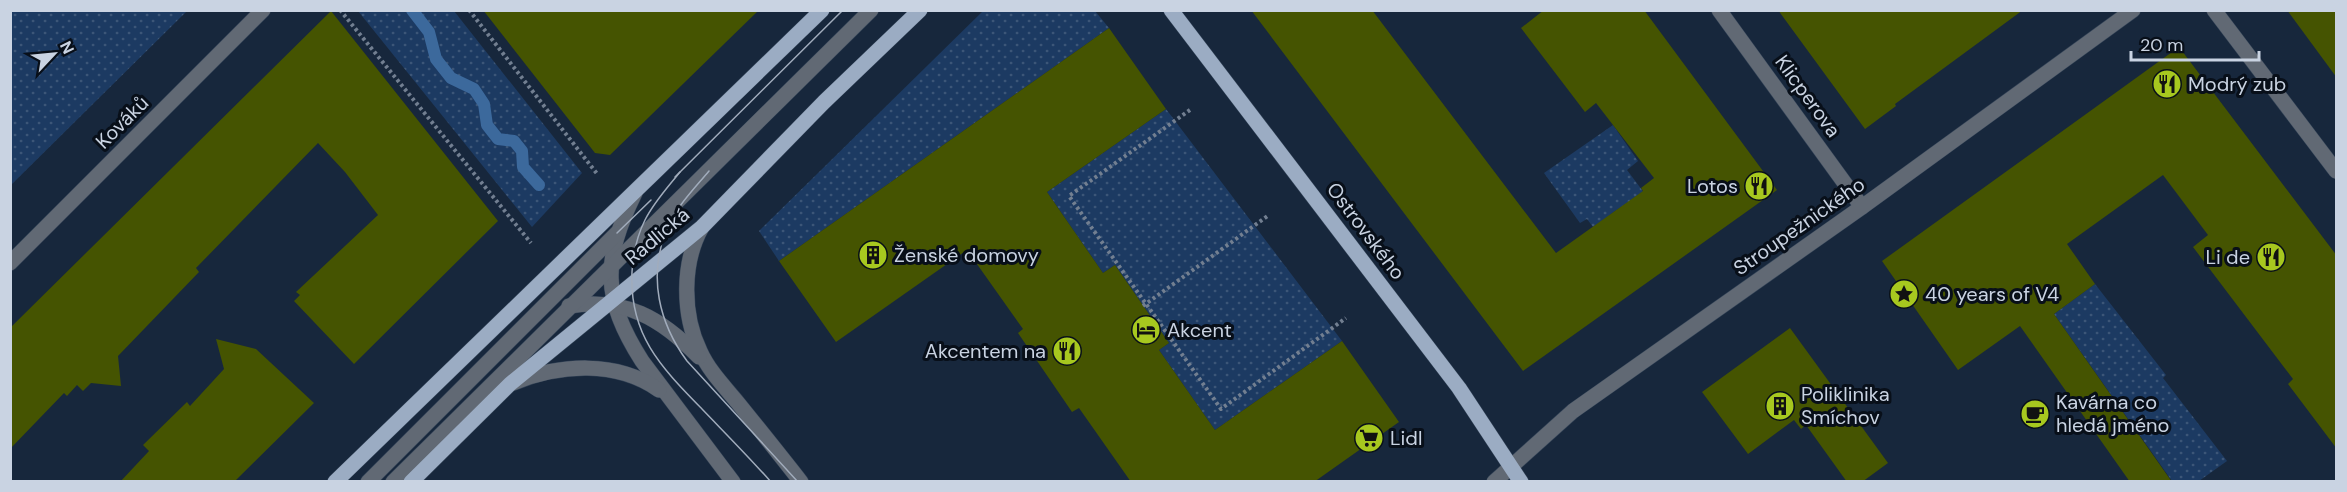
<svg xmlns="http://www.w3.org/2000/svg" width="2347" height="492" font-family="'DM Sans',sans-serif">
<defs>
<pattern id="green-dots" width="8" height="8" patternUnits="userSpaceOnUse" patternTransform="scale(1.5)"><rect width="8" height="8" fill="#1c3a62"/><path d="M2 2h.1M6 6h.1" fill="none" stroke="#3c5678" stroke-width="1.8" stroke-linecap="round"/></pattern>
</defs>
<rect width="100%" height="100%" fill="#17273c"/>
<g fill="url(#green-dots)">
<path d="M 11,10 L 187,10 L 187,11 L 11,185 Z"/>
<path d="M 358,11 L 454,11 L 582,173 L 532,227 Z"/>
<path d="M 983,11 L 1095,11 L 1109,28 L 779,261 L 759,231 Z"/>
<path d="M 1166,109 L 1342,341 L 1215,430 L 1159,350 L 1169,343 L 1115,265 L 1103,273 L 1047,192 Z"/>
<path d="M 1613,125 L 1638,161 L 1627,170 L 1645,194 C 1626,204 1608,212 1596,231 L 1587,219 L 1580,223 L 1544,173 Z"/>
<path d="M 2095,284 L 2166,375 L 2163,378 L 2227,461 L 2199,481 L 2172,481 L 2054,314 Z"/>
</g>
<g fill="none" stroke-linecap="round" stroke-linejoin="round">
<path stroke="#3c699c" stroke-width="12" d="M 412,10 L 429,32 L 436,59 L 451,78 L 474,89 L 484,104 L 487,125 L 498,139 L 514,141 L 522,151 L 523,167 L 539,185"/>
</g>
<g fill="#455401">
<path d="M 483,10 L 759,10 L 610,155 L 595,153 Z"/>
<path d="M 1251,10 L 1372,10 L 1556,253 L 1643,191 L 1641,188 L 1654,178 L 1596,103 L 1585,112 L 1521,28 L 1544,10 L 1644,10 L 1777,190 L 1523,371 Z"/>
<path d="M 1778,10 L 2023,10 L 1895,104 L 1896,106 L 1865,129 Z"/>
<path d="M 2287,10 L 2337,10 L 2337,78 Z"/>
<path d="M 331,11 L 498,221 L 354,364 L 294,301 L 300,295 L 296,292 L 378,215 L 345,172 L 318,143 L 196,268 L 199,272 L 118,356 L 121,386 L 91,383 L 83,391 L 77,385 L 67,396 L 64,393 L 10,449 L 10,328 Z"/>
<path d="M 1109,28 L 1166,109 L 1047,192 L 1103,273 L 1115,265 L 1169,343 L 1159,350 L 1215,430 L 1342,341 L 1399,422 L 1314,482 L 1131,482 L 1079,408 L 1072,412 L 1018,333 L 1023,329 L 967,250 L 836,342 L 779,261 Z"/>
<path d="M 2179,47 L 2337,256 L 2337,449 L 2288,384 L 2293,379 L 2193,247 L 2208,235 L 2163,175 L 2067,244 L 2095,284 L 2054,314 L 2172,482 L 2130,482 L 2020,326 L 1958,370 L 1882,261 Z"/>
<path d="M 1790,328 L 1888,463 L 1862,482 L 1847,482 L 1806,425 L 1801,429 L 1794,420 L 1748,454 L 1702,392 Z"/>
<path d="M 216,339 L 256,349 L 314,403 L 234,482 L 120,482 L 149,451 L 143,445 L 187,402 L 190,406 L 224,369 Z"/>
</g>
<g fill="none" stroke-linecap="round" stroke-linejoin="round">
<g stroke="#334357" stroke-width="16">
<g id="minor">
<path d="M 1719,10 L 1862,207"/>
<path d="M 2214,10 L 2336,171"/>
<path d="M 635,193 C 602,260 602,298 642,361 L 733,482"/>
<path d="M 702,227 C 682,262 682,314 700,351 C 709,371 724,386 738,403 C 759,429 780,455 801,482"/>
<path d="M 10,263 L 263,10"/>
<path d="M 569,306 C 625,297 661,318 699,357"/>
<path d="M 513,383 C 560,364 616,360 659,390"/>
<path d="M 368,482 L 617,233"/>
<path d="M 393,482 L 871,10"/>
<path d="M 1494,482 L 1573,411 L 1862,207 L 2133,10"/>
</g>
</g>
<g stroke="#334357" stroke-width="16">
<g id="major">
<path d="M 1171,10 L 1459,388 L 1521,482"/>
<path d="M 335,482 L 822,10"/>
<path d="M 411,482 L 510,384 L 702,227 L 824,102 L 920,10"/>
</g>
</g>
<g stroke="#727f91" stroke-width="4" stroke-dasharray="3 3" stroke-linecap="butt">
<path d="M 340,10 L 531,243"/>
<path d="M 469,10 L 598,175"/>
<path d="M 1190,110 L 1069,196 L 1221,409 L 1346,318"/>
<path d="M 1143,306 L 1269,215"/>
</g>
<use href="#minor" stroke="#616974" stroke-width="15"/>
<use href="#major" stroke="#9bacc3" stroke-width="15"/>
<g stroke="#a1acbc" stroke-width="1.5">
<path d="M 709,171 C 694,189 675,208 666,231 C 648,277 659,323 687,361 L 798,482"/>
<path d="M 680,172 C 668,187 654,202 645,220 C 637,236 633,254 632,272 C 629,335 661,367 702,409 C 725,433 749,457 771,482"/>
<path d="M 675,177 L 843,10"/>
<path d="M 617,233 L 651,200"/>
</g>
</g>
<defs>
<g id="restaurant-disc" transform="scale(1.5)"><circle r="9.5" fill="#a7c81f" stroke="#080f19"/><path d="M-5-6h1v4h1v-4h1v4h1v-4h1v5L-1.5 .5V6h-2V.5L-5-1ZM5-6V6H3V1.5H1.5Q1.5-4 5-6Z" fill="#111"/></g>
<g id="building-disc" transform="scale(1.5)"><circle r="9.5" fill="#a7c81f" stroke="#080f19"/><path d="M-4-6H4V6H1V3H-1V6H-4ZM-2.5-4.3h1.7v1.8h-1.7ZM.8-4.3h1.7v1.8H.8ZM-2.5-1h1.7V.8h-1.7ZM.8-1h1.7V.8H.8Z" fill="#111"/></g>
<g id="sight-disc" transform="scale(1.5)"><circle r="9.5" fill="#a7c81f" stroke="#080f19"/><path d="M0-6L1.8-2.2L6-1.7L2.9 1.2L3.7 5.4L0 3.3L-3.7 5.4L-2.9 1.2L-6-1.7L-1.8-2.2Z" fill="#111"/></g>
<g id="hotel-disc" transform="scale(1.5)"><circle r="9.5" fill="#a7c81f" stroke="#080f19"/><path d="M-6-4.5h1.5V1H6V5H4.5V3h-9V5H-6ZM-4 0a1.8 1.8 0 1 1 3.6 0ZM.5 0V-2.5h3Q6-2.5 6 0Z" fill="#111"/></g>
<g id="cafe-disc" transform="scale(1.5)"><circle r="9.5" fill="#a7c81f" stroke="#080f19"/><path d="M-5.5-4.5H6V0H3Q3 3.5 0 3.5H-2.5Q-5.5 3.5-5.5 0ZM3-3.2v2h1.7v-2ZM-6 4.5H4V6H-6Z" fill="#111"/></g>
<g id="supermarket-disc" transform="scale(1.5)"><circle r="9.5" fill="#a7c81f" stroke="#080f19"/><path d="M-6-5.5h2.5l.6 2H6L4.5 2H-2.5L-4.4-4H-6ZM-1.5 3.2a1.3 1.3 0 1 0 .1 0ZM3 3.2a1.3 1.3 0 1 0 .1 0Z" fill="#111"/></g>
</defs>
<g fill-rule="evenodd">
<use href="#restaurant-disc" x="2167" y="84"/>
<use href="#restaurant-disc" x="1759" y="186"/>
<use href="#building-disc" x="873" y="255"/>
<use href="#restaurant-disc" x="2271" y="257"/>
<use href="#sight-disc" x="1904" y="294"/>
<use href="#hotel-disc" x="1146" y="330"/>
<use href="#restaurant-disc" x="1067" y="351"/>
<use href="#building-disc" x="1780" y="406"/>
<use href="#cafe-disc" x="2035" y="414"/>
<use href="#supermarket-disc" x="1369" y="438"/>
</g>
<g text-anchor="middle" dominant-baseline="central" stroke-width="6" stroke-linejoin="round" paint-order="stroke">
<g font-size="20" fill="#c9d3e2" stroke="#080f19" text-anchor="start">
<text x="2188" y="84">Modrý zub</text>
<text x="1738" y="186" text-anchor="end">Lotos</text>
<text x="894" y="255">Ženské domovy</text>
<text x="2250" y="257" text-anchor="end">Li de</text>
<text x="1925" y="294">40 years of V4</text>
<text x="1167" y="330">Akcent</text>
<text x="1046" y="351" text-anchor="end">Akcentem na</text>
<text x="1801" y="394">Poliklinika<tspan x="1801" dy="23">Smíchov</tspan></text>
<text x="2056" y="402">Kavárna co<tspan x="2056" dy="23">hledá jméno</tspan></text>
<text x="1390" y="438">Lidl</text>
</g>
<g font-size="20" fill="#c9d3e2" stroke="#080f19">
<text transform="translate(1808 96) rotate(54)">Klicperova</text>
<text transform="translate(122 122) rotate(-45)">Kováků</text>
<text transform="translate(1799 226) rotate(-35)">Stroupežnického</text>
<text transform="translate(1366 231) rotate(53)">Ostrovského</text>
<text transform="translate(657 236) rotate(-40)">Radlická</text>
</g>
</g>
<rect width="2347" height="492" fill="none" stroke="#c9d3e2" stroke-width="24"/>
<g transform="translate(54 54) rotate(64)" stroke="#080f19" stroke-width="4.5" paint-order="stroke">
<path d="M0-4.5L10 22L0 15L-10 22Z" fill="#c9d3e2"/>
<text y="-9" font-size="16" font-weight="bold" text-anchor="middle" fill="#c9d3e2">N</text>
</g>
<path d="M2131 51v9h128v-9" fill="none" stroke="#c9d3e2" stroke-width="3"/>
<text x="2140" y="51" font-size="18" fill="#c9d3e2" stroke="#080f19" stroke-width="4.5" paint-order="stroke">20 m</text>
</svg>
